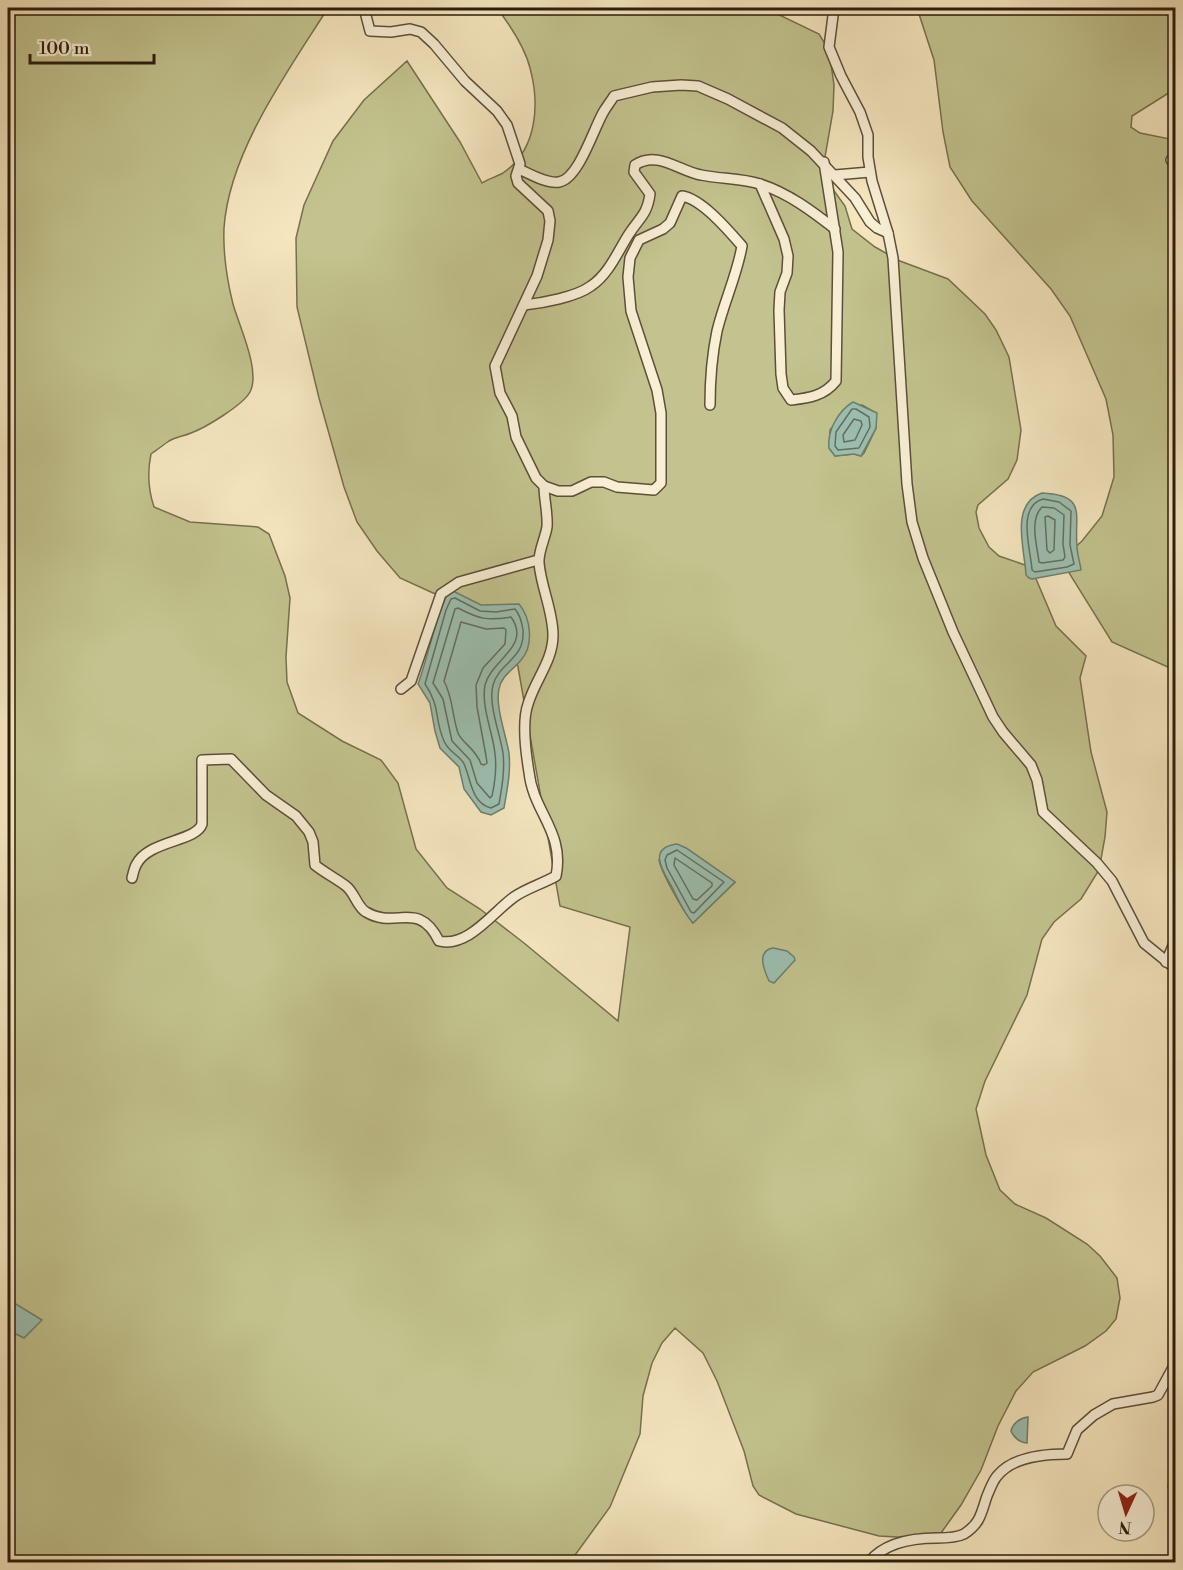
<svg xmlns="http://www.w3.org/2000/svg" width="1183" height="1570" font-family="'Libre Bodoni',serif">
<rect width="100%" height="100%" fill="#f5e6bf"/>
<filter id="stains"><feTurbulence type="fractalNoise" baseFrequency=".00333" numOctaves="4"/><feColorMatrix values="0 0 0 0 .2 0 0 0 0 .09 0 0 0 0 .02 0 0 0 .5 -.17"/></filter>
<radialGradient id="worn" r=".72"><stop offset=".6" stop-color="#630" stop-opacity="0"/><stop offset="1" stop-color="#630" stop-opacity=".3"/></radialGradient>
<g fill="#c2c38e" stroke="#76704e" stroke-width="1.5" fill-rule="evenodd">
<path d="M 8,8 L 328,8 C 288,71 229,152 224,228 C 223,253 227,280 233,304 C 239,326 261,371 250,392 C 243,405 205,428 191,433 C 184,436 176,437 169,441 C 163,445 157,450 151,454 C 147,473 148,489 154,507 L 190,522 L 258,527 L 269,534 L 285,576 L 290,598 L 286,657 L 287,682 L 298,713 L 342,741 L 381,760 L 398,783 L 416,849 L 447,888 L 480,909 L 524,943 L 618,1021 L 630,927 L 560,906 L 518,667 L 508,632 L 481,606 L 433,593 L 400,578 L 377,551 L 357,522 L 344,487 L 319,398 L 297,307 L 296,238 L 304,205 L 333,141 L 364,100 L 407,61 L 460,142 L 482,183 C 488,179 496,177 503,173 C 537,150 540,105 530,68 C 525,48 509,24 497,8 L 765,8 L 819,34 L 829,50 L 834,85 L 833,111 L 822,174 L 845,206 L 852,229 L 875,247 L 900,261 L 948,279 L 985,314 L 996,330 L 1009,357 L 1021,430 L 1017,460 L 1008,479 L 978,505 L 976,512 L 979,528 L 989,547 L 999,556 L 1031,567 L 1056,626 L 1086,656 L 1080,678 L 1091,752 L 1107,812 L 1105,837 L 1099,870 L 1081,899 L 1054,922 L 1042,939 L 1027,995 L 985,1081 L 976,1109 L 986,1155 L 1000,1190 L 1015,1204 L 1046,1218 L 1087,1244 L 1100,1256 L 1117,1278 L 1120,1298 L 1116,1319 L 1106,1331 L 1085,1346 L 1033,1372 L 1016,1391 L 998,1426 L 981,1470 L 961,1505 L 941,1533 L 915,1538 L 879,1536 L 796,1514 L 759,1495 L 753,1486 L 744,1451 L 717,1381 L 703,1353 L 675,1328 L 662,1343 L 652,1363 L 643,1396 L 640,1434 L 610,1507 L 570,1562 L 8,1562 ZM 862,405 L 876,413 L 876,428 L 864,453 L 861,456 L 854,454 L 835,456 L 829,448 L 830,430 L 846,408 ZM 686,848 L 735,882 L 693,923 C 684,913 661,872 659,860 Z"/>
<path d="M 917,8 L 1175,8 L 1175,89 L 1132,116 L 1131,127 L 1140,133 L 1175,140 L 1175,668 L 1170,668 L 1112,642 L 1061,560 L 1082,541 L 1102,516 L 1114,477 L 1113,435 L 1106,399 L 1070,316 L 1051,289 L 972,201 L 950,167 L 943,132 L 934,60 Z"/>
</g>
<g fill="#9cc0b1" stroke="#6f7e6f" stroke-width="1.5">
<path d="M 853,402 L 877,413 L 876,428 L 861,456 L 854,454 L 835,456 L 829,448 C 827,431 838,411 853,402 Z"/>
<path d="M 1042,493 C 1088,495 1074,515 1077,546 C 1077,554 1080,562 1081,570 L 1032,579 L 1029,578 L 1026,575 C 1025,550 1009,504 1042,493 Z"/>
<path d="M 451,590 L 481,605 L 519,604 C 531,618 534,646 521,660 C 513,670 501,676 499,689 C 495,706 506,735 509,753 C 511,772 507,790 504,808 L 491,815 L 481,812 L 464,789 L 459,767 L 440,748 L 435,731 L 430,703 L 418,684 C 425,667 441,597 451,590 Z"/>
<path d="M 677,844 L 686,848 L 735,882 L 693,923 C 684,913 679,901 673,889 C 665,874 645,848 677,844 Z"/>
<path d="M 773,948 L 787,951 L 794,957 L 795,960 L 774,983 L 769,981 C 764,970 756,951 773,948 Z"/>
<path d="M 8,1297 L 14,1303 L 42,1320 L 24,1338 L 8,1330 Z"/>
<path d="M 1028,1417 L 1027,1443 C 1020,1442 1014,1438 1011,1431 C 1013,1423 1020,1418 1028,1417 Z"/>
<path d="M 1174,1474 L 1175,1475 L 1175,1508 L 1171,1504 L 1168,1485 Z"/>
</g>
<g fill="none" stroke-linecap="round" stroke-linejoin="round">
<g stroke="#646e5f" stroke-width="1.5">
<path d="M 852,409 L 856,409 L 869,417 L 870,427 L 859,448 L 838,450 L 835,446 L 836,432 Z"/>
<path d="M 854,419 L 861,421 L 862,425 L 855,440 L 844,442 L 843,435 Z"/>
<path d="M 1043,499 L 1059,502 L 1071,511 L 1070,545 L 1074,564 L 1067,567 L 1035,572 L 1032,570 C 1031,550 1016,507 1043,499 Z"/>
<path d="M 1042,507 L 1054,508 L 1064,515 L 1063,544 L 1065,557 L 1063,560 L 1042,563 L 1039,562 C 1037,545 1029,520 1042,507 Z"/>
<path d="M 1048,516 L 1055,520 L 1054,550 L 1050,553 L 1047,550 L 1045,517 Z"/>
<path d="M 455,598 L 480,611 L 496,612 L 515,609 C 520,615 522,623 523,630 C 525,660 500,661 493,685 C 488,705 500,733 503,753 C 505,770 502,787 499,804 L 491,808 C 470,803 471,776 463,762 C 457,754 448,751 444,741 C 434,719 441,707 425,684 L 446,610 L 451,599 Z"/>
<path d="M 455,609 L 458,608 C 479,619 487,621 511,617 C 532,646 491,660 485,685 C 481,708 493,732 495,754 C 497,769 495,782 492,796 L 490,798 L 477,783 L 470,760 L 452,741 L 443,699 L 433,683 Z"/>
<path d="M 461,622 L 486,629 L 504,628 L 506,630 L 505,644 L 483,668 L 476,685 L 477,707 L 486,756 L 487,763 L 484,765 L 481,764 C 476,749 462,743 458,733 C 452,715 453,698 444,681 Z"/>
<path d="M 677,850 L 724,882 L 694,913 L 691,912 L 667,868 L 665,860 L 667,855 Z"/>
<path d="M 675,858 L 712,883 L 712,886 L 697,900 L 693,899 L 674,865 Z"/>
</g>
<g stroke="#5e4e3a" stroke-width="12">
<g id="minor">
<path d="M 364,8 L 370,31 L 391,32 L 410,29 L 421,32 L 434,44 L 465,81 L 497,111 L 507,125 L 520,164 L 516,176 L 518,183 L 548,211 L 550,221 L 548,240 L 537,276 L 495,366 L 500,393 L 512,416 L 516,437 L 536,478 L 544,486 L 558,491 L 572,491 L 591,482 L 604,482 L 617,487 L 654,490 L 661,483 L 661,413 L 657,390 L 631,311 L 628,277 L 630,258 L 639,240 L 663,229 L 670,223 L 682,196 C 702,199 729,231 742,246 C 737,275 724,302 717,331 C 712,355 710,381 710,405"/>
<path d="M 834,8 L 829,47 L 841,76 L 860,112 L 868,135 L 868,157 L 872,181 L 888,233 L 893,258 L 907,484 L 912,522 L 923,558 L 953,632 L 993,717 L 1003,732 L 1031,765 L 1037,780 L 1043,812 L 1097,863 L 1112,881 L 1144,943 L 1176,969"/>
<path d="M 1171,160 L 1176,160"/>
<path d="M 519,169 C 530,174 547,184 559,182 C 579,179 594,127 604,111 C 607,106 611,101 614,96 L 652,87 L 681,85 L 698,86 L 728,99 L 782,128 L 811,151 L 855,198 L 870,222 L 877,228 L 888,233"/>
<path d="M 835,175 L 870,172"/>
<path d="M 760,184 L 784,239 L 788,256 L 787,273 L 780,292 L 779,310 L 781,374 L 783,388 L 791,400 C 809,398 824,396 836,381 L 838,252 L 824,162"/>
<path d="M 524,305 C 543,303 576,297 591,286 C 609,274 618,251 629,234 C 640,217 647,215 650,194 L 634,172 L 635,165 C 657,150 679,171 701,175 C 720,179 741,178 760,184 C 788,193 812,211 835,229"/>
<path d="M 401,689 L 411,681 L 441,594 L 459,582 L 538,560"/>
<path d="M 132,878 C 133,874 134,869 136,865 C 148,840 196,842 202,824 L 202,760 L 231,759 L 266,795 L 296,816 L 309,832 L 313,842 L 315,865 C 325,873 337,879 346,886 C 355,893 357,907 366,912 C 396,930 418,899 439,941 C 468,948 493,912 514,897 C 527,888 542,884 556,876 C 565,832 533,812 529,772 C 526,754 522,721 528,704 C 535,680 553,661 553,635 C 553,611 541,587 539,563 C 538,552 545,539 547,527 C 548,514 544,499 544,486"/>
<path d="M 1166,962 L 1176,939"/>
<path d="M 869,1562 C 885,1542 912,1538 937,1538 C 945,1538 956,1538 964,1534 C 981,1523 981,1513 987,1496 C 990,1489 993,1480 998,1475 C 1013,1457 1046,1454 1067,1454 L 1077,1430 L 1094,1415 L 1113,1404 L 1153,1397 L 1158,1395 L 1176,1362"/>
</g>
</g>
<use href="#minor" stroke="#f8efd5" stroke-width="9"/>
</g>
<rect width="1183" height="1570" fill="none" stroke="#f5e6bf" stroke-width="30"/>
<rect x="9" y="9" width="1165" height="1552" fill="none" stroke="#2b1c0d" stroke-width="3"/>
<rect x="15" y="15" width="1153" height="1540" fill="none" stroke="#2b1c0d" stroke-width="1.5"/>
<g transform="translate(1126 1513) rotate(184)"><circle r="28" fill="#f8efd5" stroke="#a69b85" stroke-width="1.5"/>
<path d="M0-4.5L10 22L0 15L-10 22Z" fill="#8f2418"/>
<text y="-9" font-size="16" font-weight="bold" text-anchor="middle" fill="#2b1c0d">N</text>
</g>
<path d="M30 54v9h124v-9" fill="none" stroke="#2b1c0d" stroke-width="3"/>
<text x="39" y="54" font-size="18" fill="#2b1c0d" stroke="#f8efd5" stroke-width="4.5" paint-order="stroke">100 m</text>
<rect width="100%" height="100%" filter="url(#stains)"/>
<rect width="100%" height="100%" fill="url(#worn)"/>
</svg>
